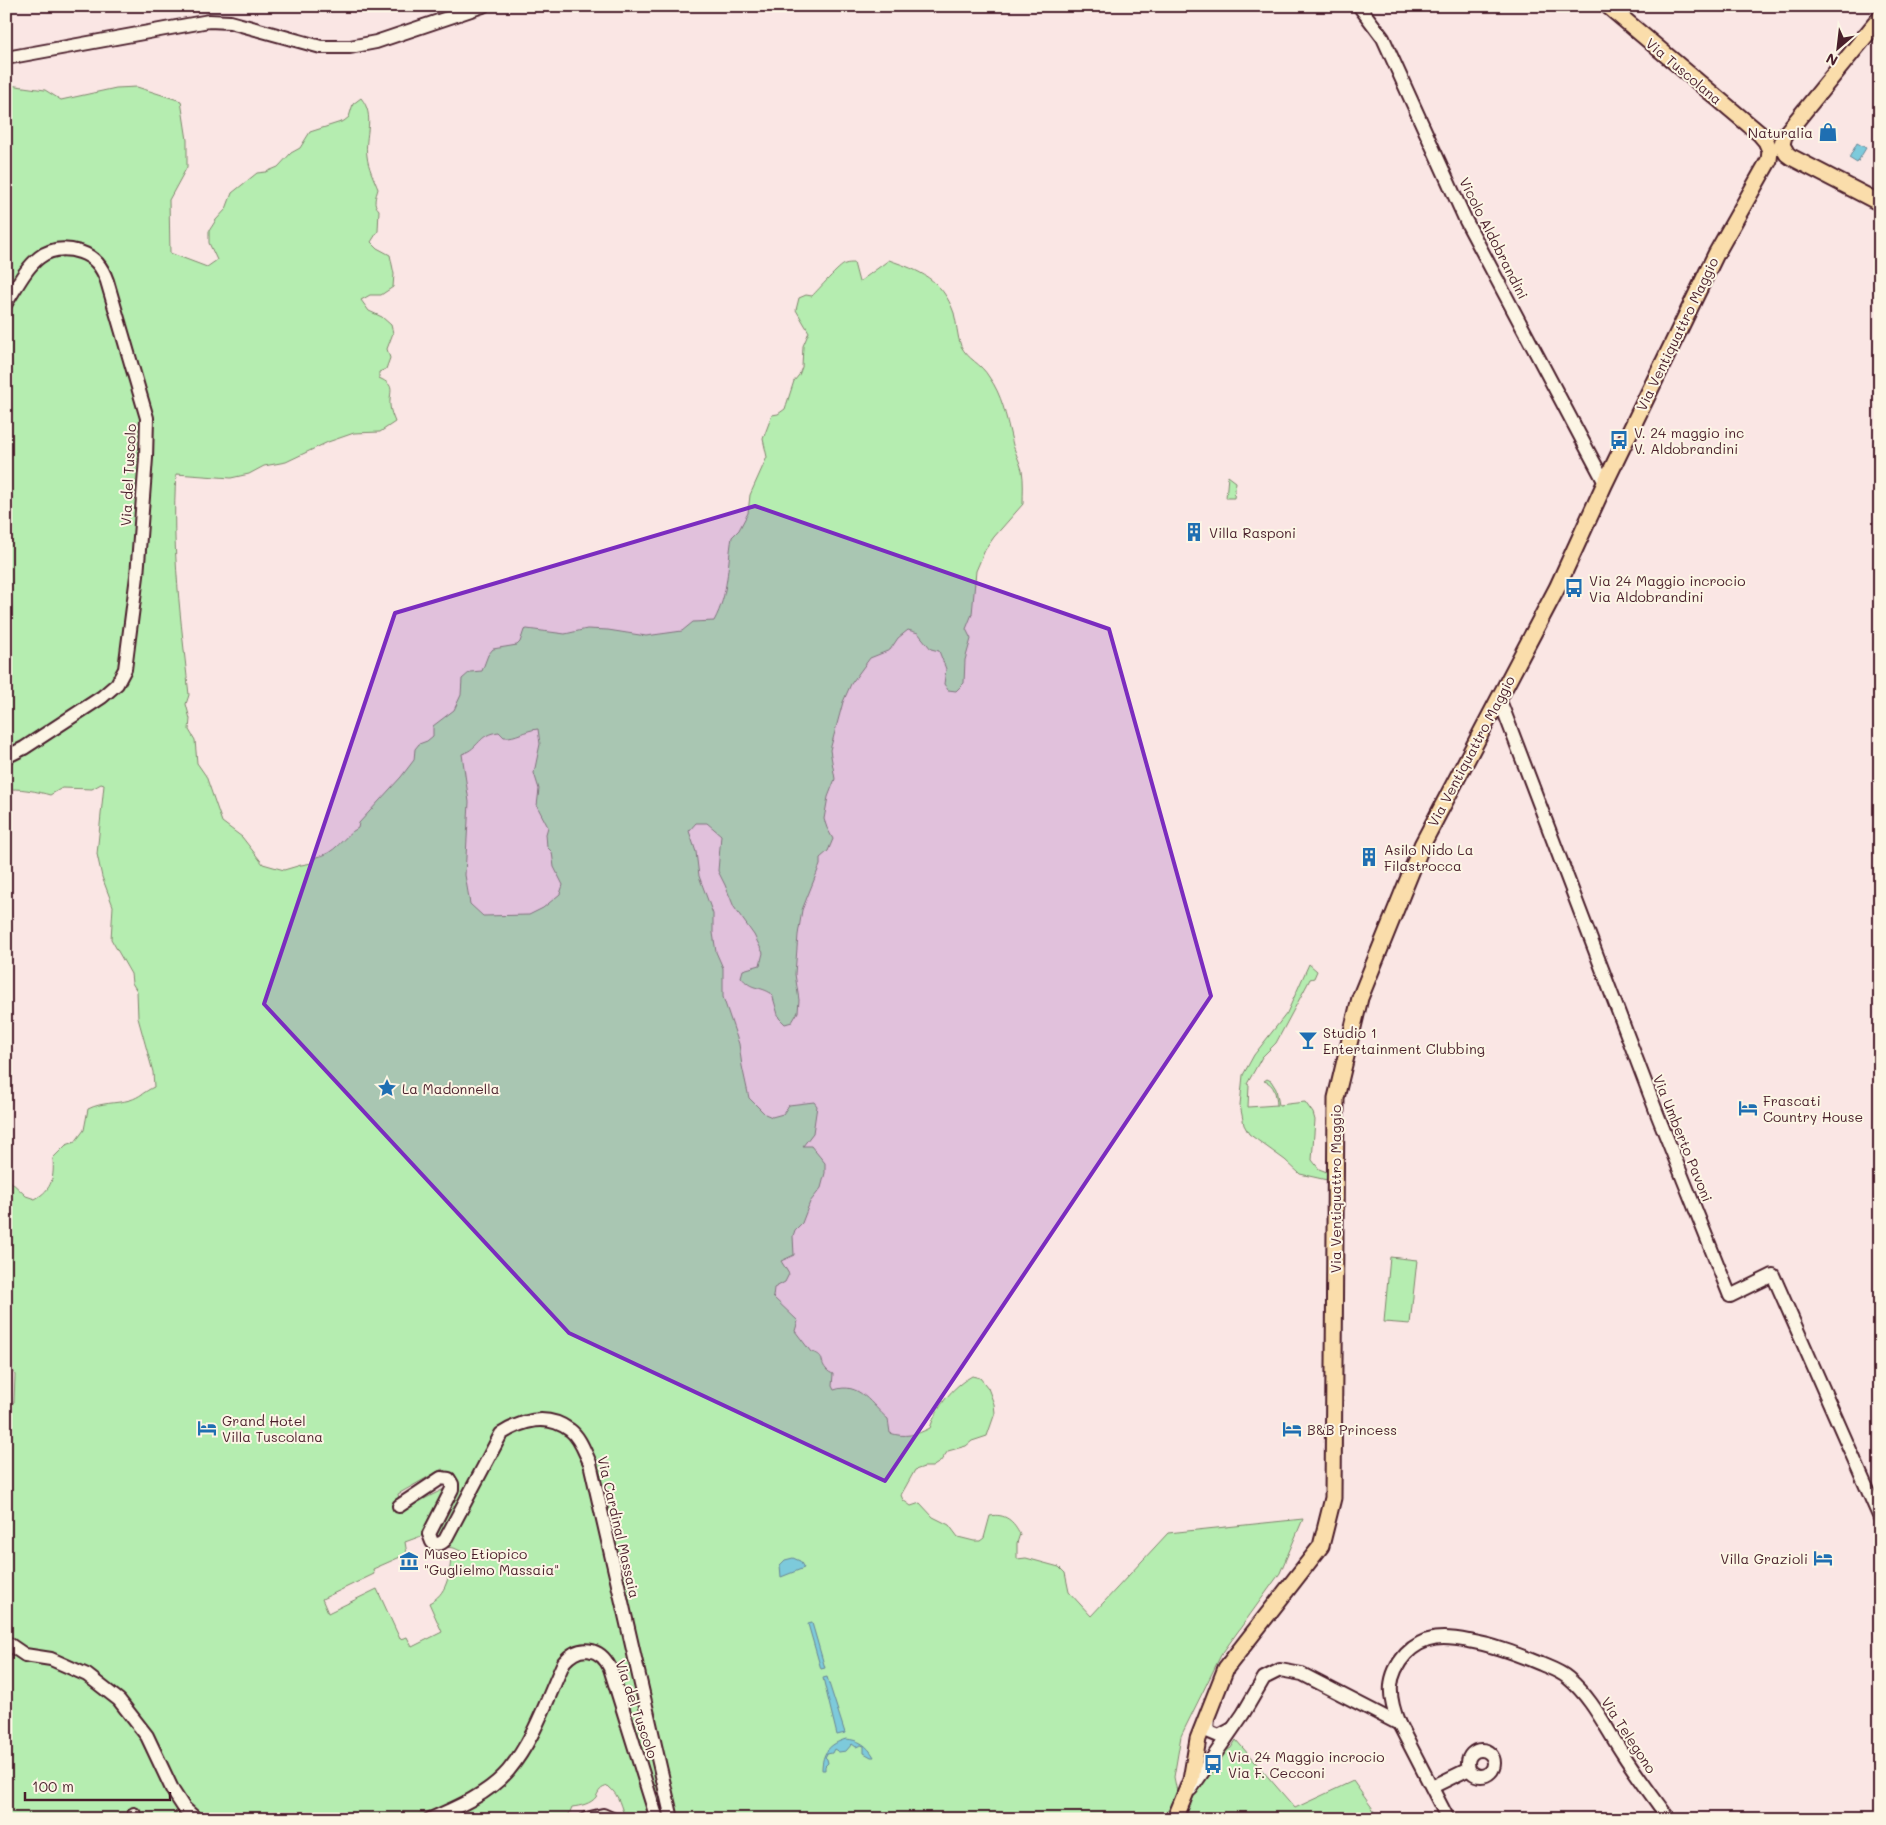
<svg xmlns="http://www.w3.org/2000/svg" width="1886" height="1825" font-family="Mali,sans-serif">
<rect width="100%" height="100%" fill="#fae6e4"/>
<filter id="ink" filterUnits="userSpaceOnUse"><feTurbulence type="fractalNoise" baseFrequency=".02" numOctaves="2"/><feDisplacementMap in="SourceGraphic" scale="10" xChannelSelector="R" yChannelSelector="G"/><feConvolveMatrix kernelMatrix="1 2 1 2 8 2 1 2 1" color-interpolation-filters="sRGB"/></filter>
<g filter="url(#ink)">
<g fill="#b5edb0" stroke="#80866e" fill-rule="evenodd">
<path d="M 9,85 L 45,90 L 61,100 L 116,88 L 137,87 L 181,101 L 187,140 L 187,167 L 169,200 L 170,253 L 207,267 L 217,260 L 209,243 L 209,231 L 216,220 L 226,209 L 232,193 L 257,173 L 266,172 L 278,167 L 291,153 L 300,148 L 310,132 L 344,121 L 349,117 L 353,104 L 361,98 C 376,116 364,136 367,156 C 368,167 374,179 378,189 C 376,197 372,203 379,210 L 378,231 L 371,242 L 377,248 L 390,255 L 394,274 L 393,287 L 381,295 L 370,295 L 361,300 L 369,311 L 382,317 L 391,325 L 393,333 L 387,349 L 390,358 L 386,369 L 379,372 L 379,378 C 397,386 389,391 390,405 C 390,410 393,417 395,422 L 380,432 L 354,433 L 328,442 L 286,462 L 264,466 L 249,474 L 231,478 L 176,474 C 171,548 181,621 189,695 L 186,704 L 190,719 L 189,730 L 195,740 L 197,763 L 206,776 L 222,822 L 242,837 L 263,864 L 284,870 L 301,865 L 312,863 L 316,857 C 335,855 343,836 358,828 L 359,823 L 401,777 L 414,760 L 415,749 L 419,744 L 427,741 L 433,736 L 433,726 L 454,710 L 461,695 L 462,679 L 470,672 L 482,671 L 488,655 L 493,649 L 517,645 L 520,642 L 524,630 L 527,629 L 565,634 L 587,629 L 608,630 L 646,636 L 682,631 L 693,622 L 714,621 C 729,593 727,567 732,537 L 739,530 L 748,513 L 750,495 L 767,457 L 763,439 L 772,415 L 778,414 L 785,409 L 794,381 L 799,375 L 802,367 L 803,346 L 809,332 L 796,310 L 799,298 L 806,295 L 812,296 C 819,289 839,266 845,264 C 848,263 851,263 854,263 L 859,282 L 889,260 C 920,271 942,279 954,313 C 957,324 957,336 961,346 C 968,360 981,363 989,377 C 1002,395 1006,416 1011,437 C 1013,449 1019,459 1022,470 C 1024,481 1023,493 1023,504 L 994,537 L 985,550 L 976,571 L 972,614 L 966,629 L 971,639 L 965,660 L 964,683 L 956,691 L 948,690 L 944,684 L 946,669 L 939,651 L 931,649 L 918,633 L 908,630 L 898,638 L 890,650 L 870,658 L 851,684 L 843,702 L 830,750 L 835,779 L 828,797 L 824,819 L 827,828 L 833,839 L 828,851 L 820,858 L 820,865 L 802,910 L 798,935 L 795,974 L 799,1000 L 798,1012 L 792,1022 L 785,1024 L 779,1018 L 772,994 C 759,985 752,991 741,977 L 743,970 L 760,965 L 763,953 L 754,935 L 734,907 L 725,885 L 718,871 L 721,835 L 707,823 L 696,823 L 689,831 L 696,852 L 699,876 L 713,914 L 713,933 L 716,952 L 723,968 L 723,997 L 739,1044 L 742,1066 L 749,1098 L 765,1114 L 772,1117 L 783,1114 L 789,1105 L 814,1102 L 817,1106 L 813,1133 L 803,1146 L 811,1146 L 825,1163 L 825,1173 L 821,1188 L 810,1202 L 802,1223 L 795,1230 L 793,1236 L 794,1255 L 781,1261 L 789,1274 L 785,1282 L 774,1288 L 773,1297 L 798,1321 L 795,1331 L 811,1352 C 826,1355 819,1361 826,1369 C 828,1372 831,1373 833,1374 L 832,1386 L 834,1390 C 860,1381 871,1405 888,1419 L 890,1433 C 904,1438 917,1435 930,1428 C 937,1406 952,1387 972,1376 L 980,1378 L 988,1388 L 994,1404 L 995,1413 L 987,1436 L 972,1441 L 966,1446 L 948,1451 L 940,1462 L 932,1467 L 924,1467 L 915,1470 L 901,1495 L 903,1500 L 911,1506 L 920,1503 L 933,1517 L 949,1525 L 958,1537 L 974,1541 L 980,1541 L 984,1538 L 990,1516 C 1005,1513 1014,1521 1020,1534 L 1017,1543 L 1017,1559 L 1026,1558 L 1059,1567 L 1065,1573 L 1069,1592 L 1091,1616 L 1168,1533 L 1303,1519 L 1280,1573 L 1221,1655 L 1181,1736 L 1174,1777 L 1178,1797 L 1161,1819 L 627,1819 C 618,1805 622,1798 608,1786 C 600,1788 599,1791 596,1797 C 591,1804 580,1806 572,1807 L 567,1819 L 6,1819 L 6,1407 L 14,1402 L 15,1375 L 8,1362 C 12,1355 11,1348 6,1340 L 6,1177 L 26,1196 L 35,1199 C 53,1189 54,1177 53,1158 L 66,1145 L 75,1142 L 84,1130 L 88,1109 C 102,1102 115,1104 130,1100 C 140,1097 145,1091 154,1087 L 153,1072 L 138,1018 L 137,991 L 132,983 L 131,974 L 111,939 L 113,906 L 102,877 L 97,854 L 104,785 L 101,784 L 92,789 L 62,788 L 50,795 C 40,792 16,787 6,790 L 6,87 ZM 538,729 L 540,744 L 534,773 L 539,789 L 537,806 L 548,827 L 546,834 L 547,847 L 552,852 L 554,867 L 563,885 L 560,894 L 543,908 L 529,915 L 483,916 L 470,904 L 465,875 L 469,802 L 462,754 C 480,748 478,734 499,732 L 504,737 C 516,738 525,730 538,729 ZM 442,1469 L 453,1477 L 450,1486 L 406,1508 L 402,1514 L 398,1494 ZM 424,1535 L 445,1547 L 454,1548 L 465,1553 L 451,1559 C 449,1576 447,1594 429,1603 L 442,1632 L 412,1647 L 407,1637 L 400,1639 L 377,1589 L 328,1613 L 322,1599 L 374,1574 L 373,1569 L 407,1554 L 405,1542 Z"/>
<path d="M 1228,476 L 1236,482 L 1234,498 L 1226,498 Z"/>
<path d="M 1309,964 L 1317,971 L 1314,978 L 1310,979 L 1308,983 L 1276,1043 L 1262,1057 L 1247,1084 L 1249,1085 L 1248,1107 L 1277,1105 C 1276,1095 1275,1084 1264,1081 L 1267,1079 L 1271,1081 L 1276,1089 L 1279,1105 L 1305,1102 L 1313,1113 L 1315,1120 L 1312,1160 L 1319,1169 L 1327,1172 L 1327,1180 L 1300,1174 L 1285,1160 L 1249,1134 L 1244,1125 L 1240,1105 L 1243,1075 L 1254,1055 L 1287,1013 Z"/>
<path d="M 1390,1257 L 1417,1260 L 1410,1324 L 1384,1322 Z"/>
<path d="M 1236,1740 L 1295,1808 L 1353,1781 L 1380,1819 L 1179,1819 L 1222,1753 L 1231,1748 Z"/>
</g>
<g fill="#7dcadb" stroke="#698695">
<path d="M 1857,143 L 1866,148 L 1857,163 L 1849,158 Z"/>
<path d="M 793,1558 L 800,1561 L 804,1568 L 781,1577 L 780,1565 L 785,1560 Z"/>
<path d="M 812,1623 L 825,1668 L 821,1669 L 808,1624 Z"/>
<path d="M 827,1677 L 845,1733 L 837,1735 L 823,1678 Z"/>
<path d="M 846,1739 C 859,1740 867,1745 874,1757 L 871,1757 L 864,1753 L 864,1746 L 861,1745 L 856,1747 L 852,1744 L 846,1751 L 839,1752 L 834,1749 L 832,1753 L 827,1754 L 825,1757 L 827,1759 L 828,1763 L 825,1766 L 825,1770 L 822,1770 C 822,1753 829,1744 846,1739 Z"/>
</g>
<g fill="none" stroke-linecap="round" stroke-linejoin="round">
<g stroke="#4a1f2b" stroke-width="16">
<g id="minor">
<path d="M 1359,6 L 1383,38 L 1466,221 L 1605,483"/>
<path d="M 6,58 L 209,21 L 230,22 L 321,47 L 350,47 L 376,42 L 483,6"/>
<path d="M 6,303 C 25,274 38,239 80,252 C 95,257 102,267 107,281 L 147,418 L 146,458 L 137,576 L 125,669 L 117,684 L 102,697 L 24,748 L 6,757"/>
<path d="M 1499,698 L 1658,1116 L 1730,1296 L 1773,1275 L 1880,1518"/>
<path d="M 399,1506 L 441,1478 L 449,1479 L 452,1484 L 452,1489 L 429,1534 L 432,1542 C 437,1545 441,1544 445,1540 L 501,1434 C 523,1420 547,1413 570,1430 C 580,1437 585,1453 590,1463 L 672,1819"/>
<path d="M 6,1642 L 25,1655 L 51,1659 L 87,1675 L 119,1700 L 147,1736 L 173,1791 L 184,1808 L 196,1819"/>
<path d="M 1208,1717 L 1207,1731 L 1219,1736 L 1232,1729"/>
<circle cx="1481" cy="1763" r="13"/>
<path d="M 1432,1787 L 1469,1769"/>
<path d="M 1191,1789 L 1243,1714 L 1264,1678 L 1280,1670 L 1302,1674 L 1399,1724"/>
<path d="M 134,1814 L 137,1819"/>
<path d="M 430,1819 C 458,1807 488,1794 508,1771 C 534,1740 547,1699 564,1662 C 579,1644 600,1647 610,1668 L 657,1819"/>
<path d="M 586,1819 L 603,1815 L 612,1819"/>
<path d="M 1448,1819 L 1399,1724 C 1388,1697 1386,1676 1406,1654 C 1424,1635 1445,1636 1469,1641 C 1494,1645 1517,1654 1541,1664 C 1550,1668 1560,1671 1568,1678 C 1593,1699 1605,1727 1623,1754 C 1637,1776 1653,1797 1669,1819"/>
</g>
</g>
<g stroke="#4a1f2b" stroke-width="19">
<g id="major">
<path d="M 1608,6 L 1760,134 L 1766,141 L 1769,148"/>
<path d="M 1782,144 L 1784,136 L 1880,18"/>
<path d="M 1783,147 L 1787,154 L 1791,157 L 1880,203"/>
<path d="M 1175,1819 L 1191,1780 L 1198,1739 L 1226,1668 L 1321,1546 L 1333,1498 L 1336,1098 L 1360,998 L 1422,845 L 1557,588 L 1605,483 L 1716,254 L 1769,160 L 1770,151"/>
</g>
</g>
<use href="#minor" stroke="#fcf5e5" stroke-width="12"/>
<use href="#major" stroke="#faddab" stroke-width="15"/>
</g>
</g>
<path fill="#7b2cbf" fill-opacity="0.2" stroke="#7b2cbf" stroke-width="4" stroke-linejoin="round" d="M 755,506 L 1109,629 L 1211,996 L 885,1481 L 569,1333 L 264,1004 L 395,613 Z"/>
<defs>
<g id="shop-bare" transform="scale(1.5)"><path d="M-5-2.5h2.3a2.7 3.5 0 0 1 5.4 0H5L5.5 6h-11ZM-1.5-2.5h3a1.5 2.3 0 0 0-3 0Z" fill="#1f6fb2" stroke="#fcf5e5" stroke-width="2.5" paint-order="stroke"/></g>
<g id="bus-bare" transform="scale(1.5)"><path d="M-5-6H5V4H4V6H2V4H-2V6H-4V4H-5ZM-3.5-4V0h7V-4ZM-3.5 1.2v1.5H-2V1.2ZM2 1.2v1.5H3.5V1.2Z" fill="#1f6fb2" stroke="#fcf5e5" stroke-width="2.5" paint-order="stroke"/></g>
<g id="building-bare" transform="scale(1.5)"><path d="M-4-6H4V6H1V3H-1V6H-4ZM-2.5-4.3h1.7v1.8h-1.7ZM.8-4.3h1.7v1.8H.8ZM-2.5-1h1.7V.8h-1.7ZM.8-1h1.7V.8H.8Z" fill="#1f6fb2" stroke="#fcf5e5" stroke-width="2.5" paint-order="stroke"/></g>
<g id="bar-bare" transform="scale(1.5)"><path d="M-6-5H6L.8 .8V4.5H3.5V6h-7V4.5H-.8V.8Z" fill="#1f6fb2" stroke="#fcf5e5" stroke-width="2.5" paint-order="stroke"/></g>
<g id="sight-bare" transform="scale(1.5)"><path d="M0-6L1.8-2.2L6-1.7L2.9 1.2L3.7 5.4L0 3.3L-3.7 5.4L-2.9 1.2L-6-1.7L-1.8-2.2Z" fill="#1f6fb2" stroke="#fcf5e5" stroke-width="2.5" paint-order="stroke"/></g>
<g id="hotel-bare" transform="scale(1.5)"><path d="M-6-4.5h1.5V1H6V5H4.5V3h-9V5H-6ZM-4 0a1.8 1.8 0 1 1 3.6 0ZM.5 0V-2.5h3Q6-2.5 6 0Z" fill="#1f6fb2" stroke="#fcf5e5" stroke-width="2.5" paint-order="stroke"/></g>
<g id="museum-bare" transform="scale(1.5)"><path d="M0-6L6-3V-2H-6V-3ZM-5-1h2V3h-2ZM-1-1h2V3h-2ZM3-1h2V3H3ZM-6 4H6V6H-6Z" fill="#1f6fb2" stroke="#fcf5e5" stroke-width="2.5" paint-order="stroke"/></g>
</defs>
<g fill-rule="evenodd">
<use href="#shop-bare" x="1828" y="132"/>
<use href="#bus-bare" x="1619" y="440"/>
<use href="#building-bare" x="1194" y="532"/>
<use href="#bus-bare" x="1574" y="588"/>
<use href="#building-bare" x="1369" y="857"/>
<use href="#bar-bare" x="1308" y="1040"/>
<use href="#sight-bare" x="387" y="1088"/>
<use href="#hotel-bare" x="1748" y="1108"/>
<use href="#hotel-bare" x="207" y="1428"/>
<use href="#hotel-bare" x="1292" y="1429"/>
<use href="#hotel-bare" x="1823" y="1558"/>
<use href="#museum-bare" x="409" y="1561"/>
<use href="#bus-bare" x="1213" y="1764"/>
</g>
<g text-anchor="middle" dominant-baseline="central" stroke-width="4" stroke-linejoin="round" paint-order="stroke">
<g font-size="14" fill="#4a1f2b" stroke="#fcf5e5">
<text transform="translate(1684 71) rotate(40)">Via Tuscolana</text>
<text transform="translate(1494 238) rotate(63)">Vicolo Aldobrandini</text>
<text transform="translate(1677 334) rotate(-64)">Via Ventiquattro Maggio</text>
<text transform="translate(128 475) rotate(-87)">Via del Tuscolo</text>
<text transform="translate(1471 751) rotate(-62)">Via Ventiquattro Maggio</text>
<text transform="translate(1683 1138) rotate(68)">Via Umberto Pavoni</text>
<text transform="translate(1335 1189) rotate(-90)">Via Ventiquattro Maggio</text>
<text transform="translate(619 1527) rotate(77)">Via Cardinal Massaia</text>
<text transform="translate(637 1709) rotate(71)">Via del Tuscolo</text>
<text transform="translate(1629 1735) rotate(57)">Via Telegono</text>
</g>
<g font-size="14" fill="#4a1f2b" stroke="#fcf5e5" text-anchor="start">
<text x="1813" y="132" text-anchor="end">Naturalia</text>
<text x="1634" y="432">V. 24 maggio inc<tspan x="1634" dy="16">V. Aldobrandini</tspan></text>
<text x="1209" y="532">Villa Rasponi</text>
<text x="1589" y="580">Via 24 Maggio incrocio<tspan x="1589" dy="16">Via Aldobrandini</tspan></text>
<text x="1384" y="849">Asilo Nido La<tspan x="1384" dy="16">Filastrocca</tspan></text>
<text x="1323" y="1032">Studio 1<tspan x="1323" dy="16">Entertainment Clubbing</tspan></text>
<text x="402" y="1088">La Madonnella</text>
<text x="1763" y="1100">Frascati<tspan x="1763" dy="16">Country House</tspan></text>
<text x="222" y="1420">Grand Hotel<tspan x="222" dy="16">Villa Tuscolana</tspan></text>
<text x="1307" y="1429">B&amp;B Princess</text>
<text x="424" y="1553">Museo Etiopico<tspan x="424" dy="16">"Guglielmo Massaia"</tspan></text>
<text x="1808" y="1558" text-anchor="end">Villa Grazioli</text>
<text x="1228" y="1756">Via 24 Maggio incrocio<tspan x="1228" dy="16">Via F. Cecconi</tspan></text>
</g>
</g>
<rect width="1886" height="1825" fill="none" stroke="#fcf5e5" stroke-width="25"/>
<rect x="12" y="12" width="1861" height="1800" fill="none" stroke="#4a1f2b" stroke-width="2" filter="url(#ink)"/>
<g transform="translate(1838 48) rotate(208)" stroke="#fcf5e5" stroke-width="4" paint-order="stroke">
<path d="M0-4L9 19L0 12L-9 19Z" fill="#4a1f2b"/>
<text y="-8" font-size="14" font-weight="bold" text-anchor="middle" fill="#4a1f2b">N</text>
</g>
<path d="M25 1792v8h145v-8" fill="none" stroke="#4a1f2b" stroke-width="2.5"/>
<text x="32" y="1792" font-size="15" fill="#4a1f2b" stroke="#fcf5e5" stroke-width="4" paint-order="stroke">100 m</text>
</svg>
